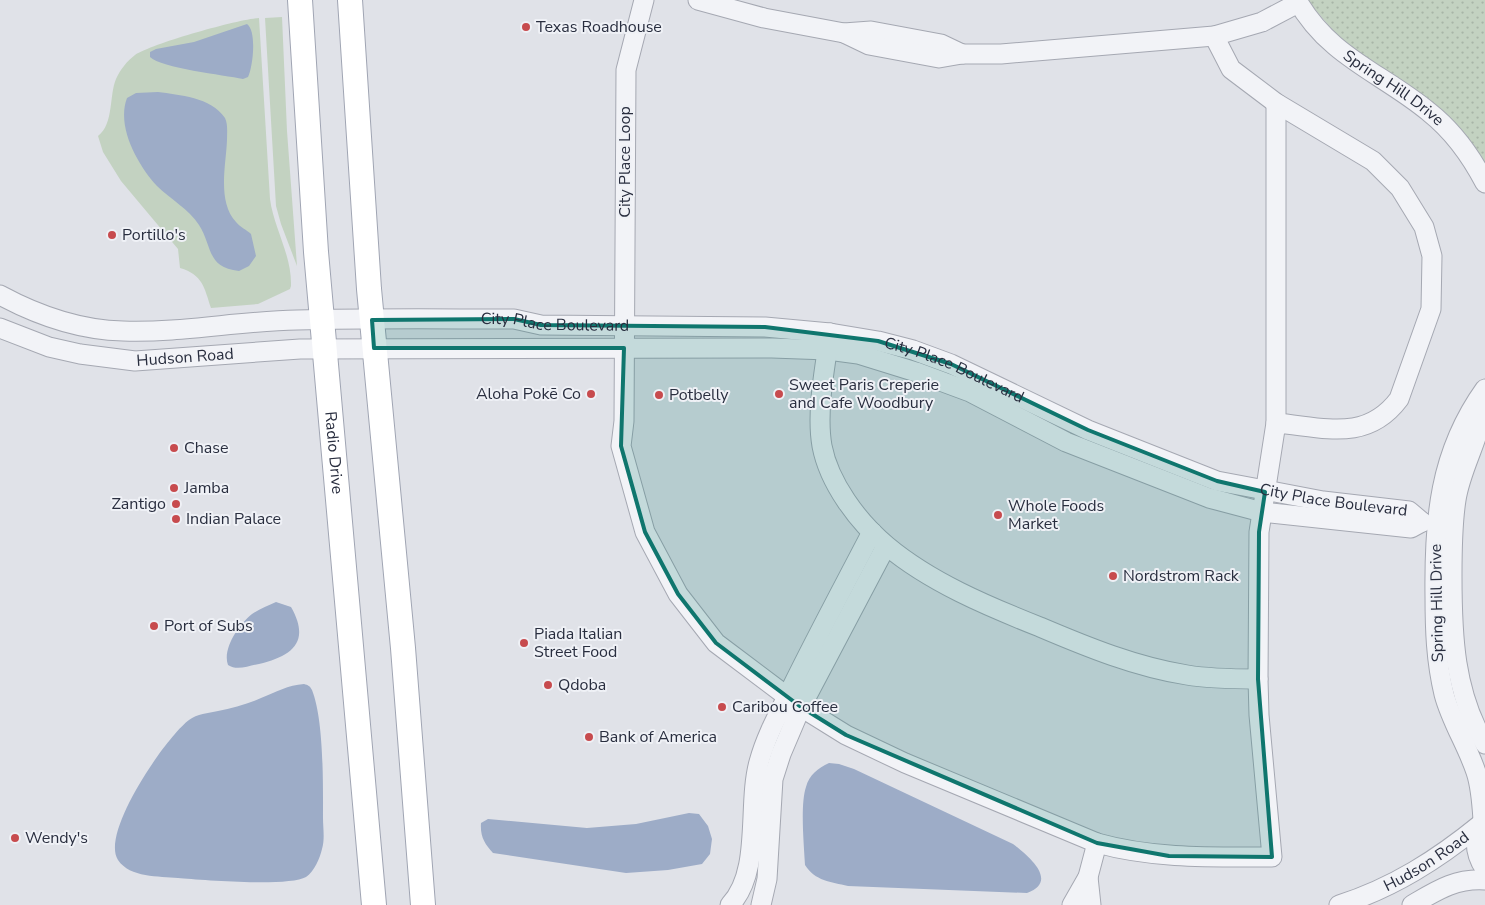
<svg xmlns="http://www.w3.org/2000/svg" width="1485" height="905" font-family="'Nunito Sans',sans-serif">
<defs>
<pattern id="park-dots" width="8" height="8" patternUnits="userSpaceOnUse" patternTransform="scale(1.25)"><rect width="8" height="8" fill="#c3d2c1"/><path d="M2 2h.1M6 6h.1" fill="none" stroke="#a8b5a7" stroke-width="1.8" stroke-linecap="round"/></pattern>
</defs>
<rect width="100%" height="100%" fill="#e0e2e8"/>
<g fill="#c3d2c1">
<path d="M 282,17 L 287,131 L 297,266 L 281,224 L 276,206 L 265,18 Z"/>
<path d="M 259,18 L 270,199 C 274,229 292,255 291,286 L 290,289 L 258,304 L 211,308 C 204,287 203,275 180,268 L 178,249 L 121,181 L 103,152 L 98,136 C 114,124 109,95 116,79 C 120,70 127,61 135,55 C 154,43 236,20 259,18 Z"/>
</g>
<path fill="url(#park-dots)" d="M 1307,0 L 1485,0 L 1485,166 L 1449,119 L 1424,96 L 1341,40 Z"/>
<g fill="#9dacc7">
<path d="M 247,24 C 257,31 253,67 248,77 L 243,79 C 224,75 161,68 150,57 L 150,52 L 156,49 L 194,42 Z"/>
<path d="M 158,92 C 179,95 211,97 225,118 C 228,124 227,133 227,140 C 226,166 217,201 236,222 C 240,227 247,230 251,234 L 256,256 L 249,266 L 239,271 C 206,267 213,247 199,225 C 189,209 170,199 157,186 C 138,165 116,127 127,98 L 136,93 Z"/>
<path d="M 276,602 L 291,607 C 311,642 292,656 259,664 C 248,666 237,671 228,665 C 222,649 239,624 252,614 C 259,609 268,606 276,602 Z"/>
<path d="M 304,684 C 308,685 310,686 312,690 C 324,720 323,785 323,818 C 323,828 325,839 322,849 C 320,858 314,872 306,877 C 289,887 201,880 178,878 C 159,876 130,878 118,860 C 100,833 166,737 189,720 C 197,714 208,713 218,711 C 232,708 248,704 261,698 C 276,692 288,685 304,684 Z"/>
<path d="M 829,763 L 839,764 L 854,769 L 1013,844 C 1027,855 1060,881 1027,893 L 848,886 C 831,882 815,881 805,865 C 804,846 800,804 806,787 C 809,775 818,768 829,763 Z"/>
<path d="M 689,813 L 699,814 L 708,826 L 712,839 L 710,854 L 702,864 L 668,870 L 626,873 L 493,853 C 485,844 480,837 481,823 L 488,819 L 587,828 L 636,824 Z"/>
</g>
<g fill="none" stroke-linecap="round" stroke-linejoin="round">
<g stroke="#a5a8b2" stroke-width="21">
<g id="minor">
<path d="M 644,0 L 626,70 L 624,421 L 621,446 L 645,532 L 678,594 L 716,643 L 801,707 L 846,735 L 905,763 L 1097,843 C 1154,859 1213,857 1272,857 L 1259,715 L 1258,679"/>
<path d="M 698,0 L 764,18 L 844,33 L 871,31 L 941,44 L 962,54"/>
<path id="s1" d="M 1297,0 C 1329,57 1382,73 1429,112 C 1453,131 1471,156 1485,183"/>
<path d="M 844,33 L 869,45 L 939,58 L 962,54 L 1001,54 L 1214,36 L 1262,22 L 1298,3"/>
<path d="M 1276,103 L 1276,423"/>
<path id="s2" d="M 0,295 C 37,315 81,330 123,331 C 181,333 239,321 297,320 C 369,318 442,319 514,319 L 541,325 L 765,327 L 830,333 L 878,341 L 913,350 L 951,364 L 1088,430 L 1217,481 L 1323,501 L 1409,511 L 1422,522"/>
<path id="s3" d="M 0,328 L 49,347 L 80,354 L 135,361 L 300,349 L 772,348 L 828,350 L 858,354 L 916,372 L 970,392 L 1066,442 L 1209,498 L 1262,512 L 1411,528 L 1422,522"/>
<path d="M 830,333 C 825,366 816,412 822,446 C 829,483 858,522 887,546 C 930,582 987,606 1040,627 C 1087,647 1136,667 1187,675 C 1210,679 1235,679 1258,679 L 1259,532 L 1276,423 C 1323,427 1366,443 1399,399 L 1431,309 L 1432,256 L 1424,227 L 1400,188 L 1373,161 L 1276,103 L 1231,69 L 1214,36"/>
<path d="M 1485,391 C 1484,399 1484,409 1482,417 C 1476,445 1460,472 1456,500 C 1452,525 1452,551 1452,576 C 1452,635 1454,692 1485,744"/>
<path d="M 1483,820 C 1482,804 1481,787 1476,772 C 1467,745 1451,721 1444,694 C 1436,661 1435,629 1435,596 C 1434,520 1439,453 1485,389"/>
<path d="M 1483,821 C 1473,838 1475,854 1485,869"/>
<path d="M 1088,877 L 1091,905"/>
<path d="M 730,905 C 762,871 747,805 759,762 C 766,736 779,713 791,689 C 817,636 845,584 872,532"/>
<path d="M 761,905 L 767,879 L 773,779 L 781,754 L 801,707 L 886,546"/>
<path d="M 1072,905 L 1088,877 L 1097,843"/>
<path id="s4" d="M 1339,905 C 1393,888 1438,859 1481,824"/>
<path d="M 1412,905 C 1436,891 1455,878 1485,880"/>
</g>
</g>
<g stroke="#a0a5b3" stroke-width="26">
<g id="major">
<path id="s5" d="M 300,0 L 316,252 L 374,905"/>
<path d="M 350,0 L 369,289 L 403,648 L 423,905"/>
</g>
</g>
<use href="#minor" stroke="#f2f3f7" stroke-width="19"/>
<use href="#major" stroke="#fff" stroke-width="24"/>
</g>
<path fill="#0f766e" fill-opacity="0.2" stroke="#0f766e" stroke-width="4" stroke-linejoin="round" d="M 514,319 L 541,325 L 765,327 L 878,341 L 951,364 L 1088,430 L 1217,481 L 1265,492 L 1259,532 L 1258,679 L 1272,857 L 1169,856 L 1097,843 L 846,735 L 801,707 L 716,643 L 678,594 L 645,532 L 621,446 L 624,348 L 374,348 L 372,320 Z"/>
<g fill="#c74b4e" stroke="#eff1f6" stroke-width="2">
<circle cx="526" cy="27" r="5"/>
<circle cx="112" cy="235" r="5"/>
<circle cx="591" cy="394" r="5"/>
<circle cx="779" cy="394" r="5"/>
<circle cx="659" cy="395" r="5"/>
<circle cx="174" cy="448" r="5"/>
<circle cx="174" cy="488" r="5"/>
<circle cx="176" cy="504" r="5"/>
<circle cx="998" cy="515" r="5"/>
<circle cx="176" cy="519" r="5"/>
<circle cx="1113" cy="576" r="5"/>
<circle cx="154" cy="626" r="5"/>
<circle cx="524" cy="643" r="5"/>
<circle cx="548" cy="685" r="5"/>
<circle cx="722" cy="707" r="5"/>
<circle cx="589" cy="737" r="5"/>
<circle cx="15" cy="838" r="5"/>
</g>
<g text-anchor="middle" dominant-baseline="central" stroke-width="4" stroke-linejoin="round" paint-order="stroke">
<g font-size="16" fill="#292e3f" stroke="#eff1f6" text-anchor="start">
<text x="536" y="27">Texas Roadhouse</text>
<text x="122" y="235">Portillo's</text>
<text x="789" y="385">Sweet Paris Creperie<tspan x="789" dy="18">and Cafe Woodbury</tspan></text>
<text x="581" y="394" text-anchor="end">Aloha Pokē Co</text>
<text x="669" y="395">Potbelly</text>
<text x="184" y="448">Chase</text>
<text x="184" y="488">Jamba</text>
<text x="166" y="504" text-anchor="end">Zantigo</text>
<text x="1008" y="506">Whole Foods<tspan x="1008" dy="18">Market</tspan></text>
<text x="186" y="519">Indian Palace</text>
<text x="1123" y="576">Nordstrom Rack</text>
<text x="164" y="626">Port of Subs</text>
<text x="534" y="634">Piada Italian<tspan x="534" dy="18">Street Food</tspan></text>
<text x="558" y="685">Qdoba</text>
<text x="732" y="707">Caribou Coffee</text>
<text x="599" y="737">Bank of America</text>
<text x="25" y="838">Wendy's</text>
</g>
<g font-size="16" fill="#292e3f" stroke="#eff1f6">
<text stroke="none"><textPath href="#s1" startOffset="132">Spring Hill Drive</textPath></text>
<text transform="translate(625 162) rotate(-90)">City Place Loop</text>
<text stroke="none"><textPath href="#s2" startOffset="562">City Place Boulevard</textPath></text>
<text stroke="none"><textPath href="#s3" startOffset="190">Hudson Road</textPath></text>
<text stroke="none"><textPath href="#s2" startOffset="968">City Place Boulevard</textPath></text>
<text stroke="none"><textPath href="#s5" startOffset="454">Radio Drive</textPath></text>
<text stroke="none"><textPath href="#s2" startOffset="1372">City Place Boulevard</textPath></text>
<text transform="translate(1437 603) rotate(-91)">Spring Hill Drive</text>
<text stroke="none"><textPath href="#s4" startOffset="98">Hudson Road</textPath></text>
</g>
</g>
</svg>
